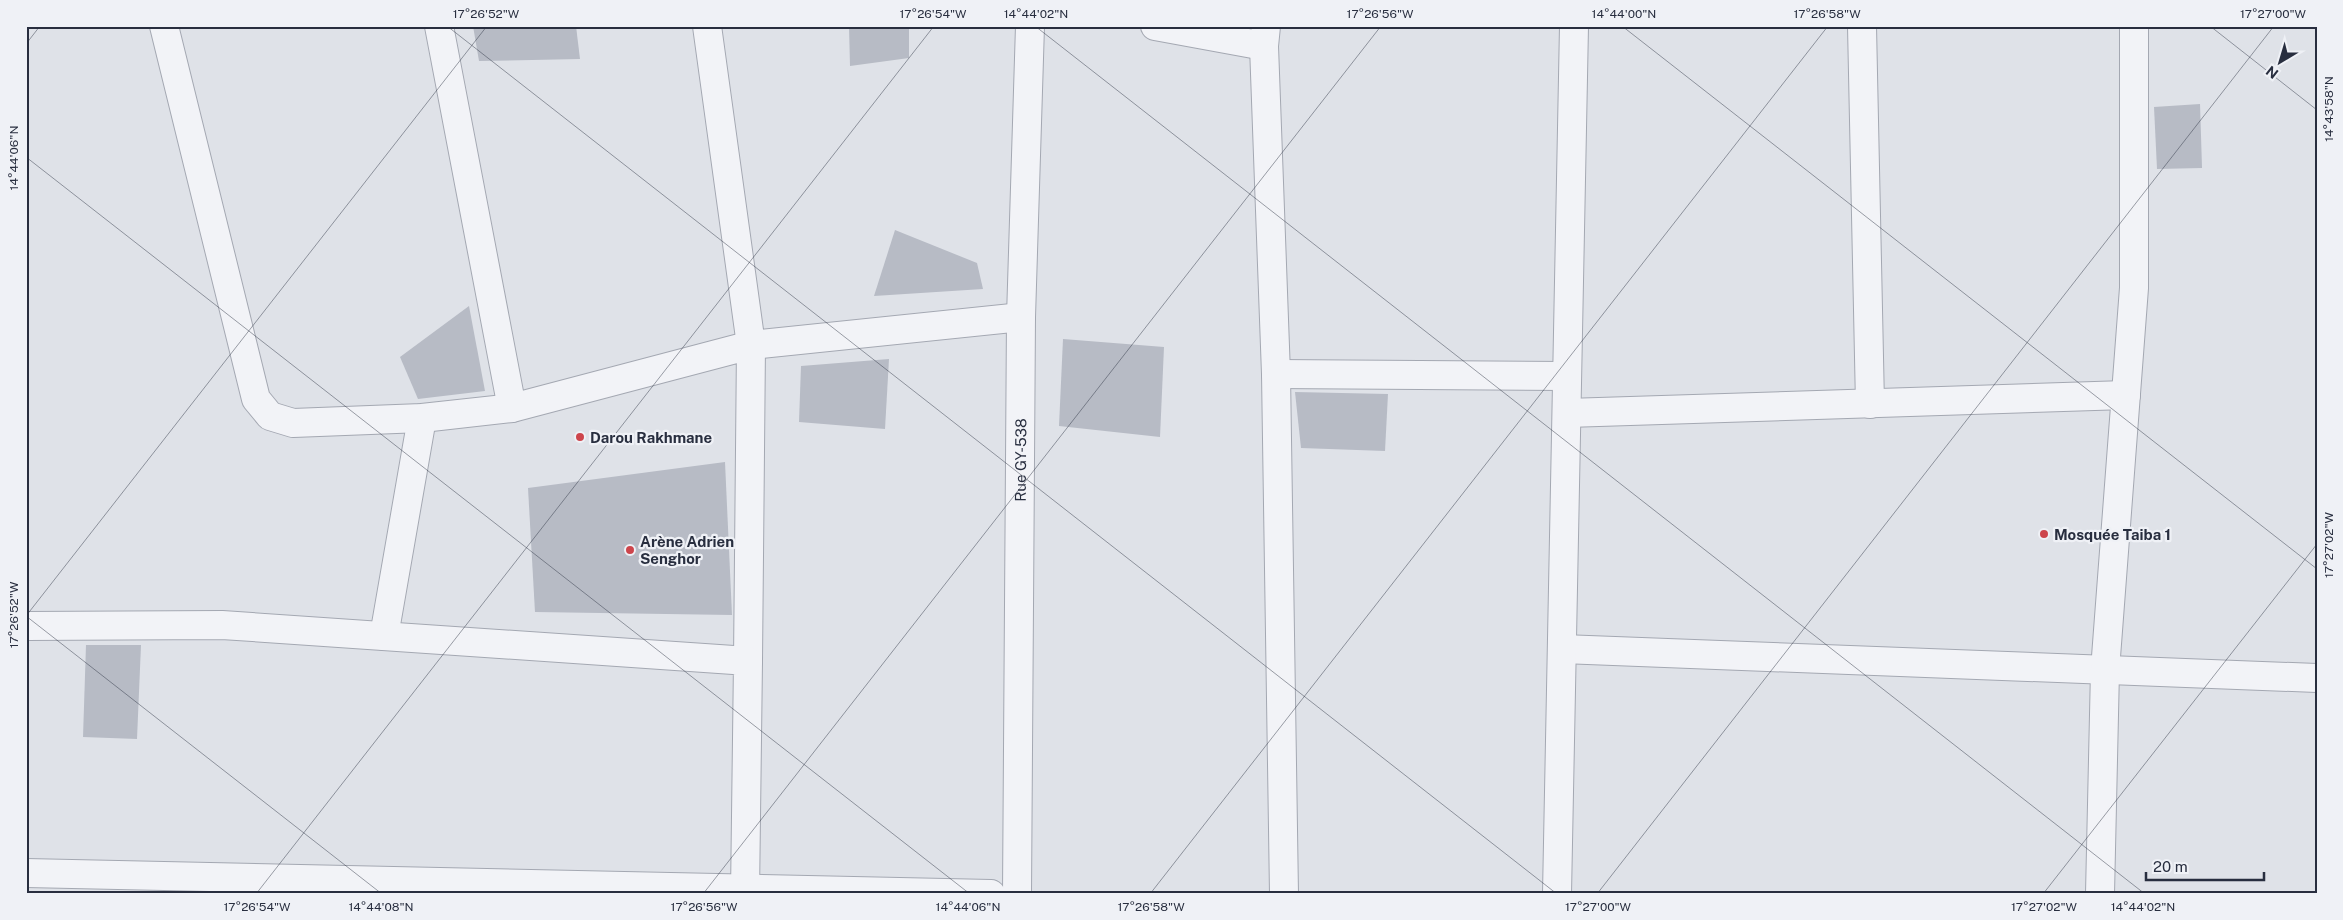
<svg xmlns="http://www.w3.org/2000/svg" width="2343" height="920" font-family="'Public Sans',sans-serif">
<rect width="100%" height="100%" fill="#dfe2e8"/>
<g fill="#b7bbc5">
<path d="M 473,26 L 576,26 L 580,59 L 479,61 Z"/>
<path d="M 849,26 L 909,26 L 909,58 L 850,66 Z"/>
<path d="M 2200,104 L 2202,168 L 2157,169 L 2154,107 Z"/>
<path d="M 895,230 L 977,263 L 983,289 L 874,296 Z"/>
<path d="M 469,306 L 485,391 L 418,399 L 400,357 Z"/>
<path d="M 1063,339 L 1164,347 L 1160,437 L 1059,426 Z"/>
<path d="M 889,359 L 885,429 L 799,422 L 801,366 Z"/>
<path d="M 1295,392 L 1388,394 L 1385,451 L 1301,448 Z"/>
<path d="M 725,462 L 732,615 L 535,612 L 528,488 Z"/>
<path d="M 86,645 L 141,645 L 137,739 L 83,737 Z"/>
</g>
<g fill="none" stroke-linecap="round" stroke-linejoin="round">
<g stroke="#a4a8b2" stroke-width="30">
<g id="minor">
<path d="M 164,26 L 256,399 L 270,416 L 293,423 L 422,418 L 512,408 L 751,345 L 748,661"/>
<path d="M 439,26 L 512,408"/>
<path d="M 707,26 L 751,345 L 1021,317"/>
<path d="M 1155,26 L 1264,46"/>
<path d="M 1266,26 L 1264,46 L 1276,374 L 1284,894"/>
<path d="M 1862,26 L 1870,404"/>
<path d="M 1276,374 L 1567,376"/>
<path d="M 1567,413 L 2126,395"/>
<path d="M 26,626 L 222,625 L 748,661 L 745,894"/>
<path d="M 384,636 L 422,418"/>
<path d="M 1562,649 L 2317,678"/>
<path d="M 26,873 L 991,894"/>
<path id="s1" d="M 1017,894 L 1021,317 L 1030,26"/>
<path d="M 1557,894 L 1574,26"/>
<path d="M 2100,894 L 2105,670 L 2134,288 L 2134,26"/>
</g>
</g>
<use href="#minor" stroke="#f2f3f7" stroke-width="28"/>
</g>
<path fill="none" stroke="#282e3f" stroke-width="1" stroke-opacity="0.45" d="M 447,26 L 1557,894M 1035,26 L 2145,894M 1622,26 L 2317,569M 2210,26 L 2317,110M 26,44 L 40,26M 26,157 L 970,894M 26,616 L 487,26M 26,616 L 382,894M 256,894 L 934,26M 703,894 L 1381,26M 1150,894 L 1828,26M 1597,894 L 2274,26M 2043,894 L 2317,544"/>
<g fill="#cd454c" stroke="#eff1f6" stroke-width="2">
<circle cx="580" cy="437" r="5"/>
<circle cx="2044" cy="534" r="5"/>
<circle cx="630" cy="550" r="5"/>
</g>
<g text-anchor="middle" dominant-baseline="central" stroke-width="4.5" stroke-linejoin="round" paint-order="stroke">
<g font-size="15" font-weight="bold" fill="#282e3f" stroke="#eff1f6" text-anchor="start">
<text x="590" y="437">Darou Rakhmane</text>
<text x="2054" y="534">Mosquée Taiba 1</text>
<text x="640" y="541">Arène Adrien<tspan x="640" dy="17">Senghor</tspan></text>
</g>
<g font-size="15" fill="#282e3f" stroke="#eff1f6">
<text stroke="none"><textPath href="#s1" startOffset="434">Rue GY-538</textPath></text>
</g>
</g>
<rect width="2343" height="920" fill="none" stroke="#eff1f6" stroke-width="55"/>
<g transform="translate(2280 62) rotate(218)" stroke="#eff1f6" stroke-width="4" paint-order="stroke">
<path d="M0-4L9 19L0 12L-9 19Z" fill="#282e3f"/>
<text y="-8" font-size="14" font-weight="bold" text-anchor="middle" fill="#282e3f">N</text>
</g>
<path d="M2146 872v8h118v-8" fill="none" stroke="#282e3f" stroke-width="2.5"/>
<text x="2153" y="872" font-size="15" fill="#282e3f" stroke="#eff1f6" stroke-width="4" paint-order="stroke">20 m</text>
<rect x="28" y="28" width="2288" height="864" fill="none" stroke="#282e3f" stroke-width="2"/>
<g font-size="12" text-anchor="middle" fill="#282e3f">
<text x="486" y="18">17°26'52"W</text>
<text x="933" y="18">17°26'54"W</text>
<text x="1036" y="18">14°44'02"N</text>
<text x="1380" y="18">17°26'56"W</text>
<text x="1624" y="18">14°44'00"N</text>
<text x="1827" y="18">17°26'58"W</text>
<text x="2273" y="18">17°27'00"W</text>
<text transform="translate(2329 109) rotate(-90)" y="4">14°43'58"N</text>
<text transform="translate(14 158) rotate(-90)" y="4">14°44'06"N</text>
<text transform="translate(2329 545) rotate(-90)" y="4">17°27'02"W</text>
<text transform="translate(14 615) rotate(-90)" y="4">17°26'52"W</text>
<text x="257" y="911">17°26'54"W</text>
<text x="381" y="911">14°44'08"N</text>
<text x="704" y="911">17°26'56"W</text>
<text x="968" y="911">14°44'06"N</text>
<text x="1151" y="911">17°26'58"W</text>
<text x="1598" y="911">17°27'00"W</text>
<text x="2044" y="911">17°27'02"W</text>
<text x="2143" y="911">14°44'02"N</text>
</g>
</svg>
